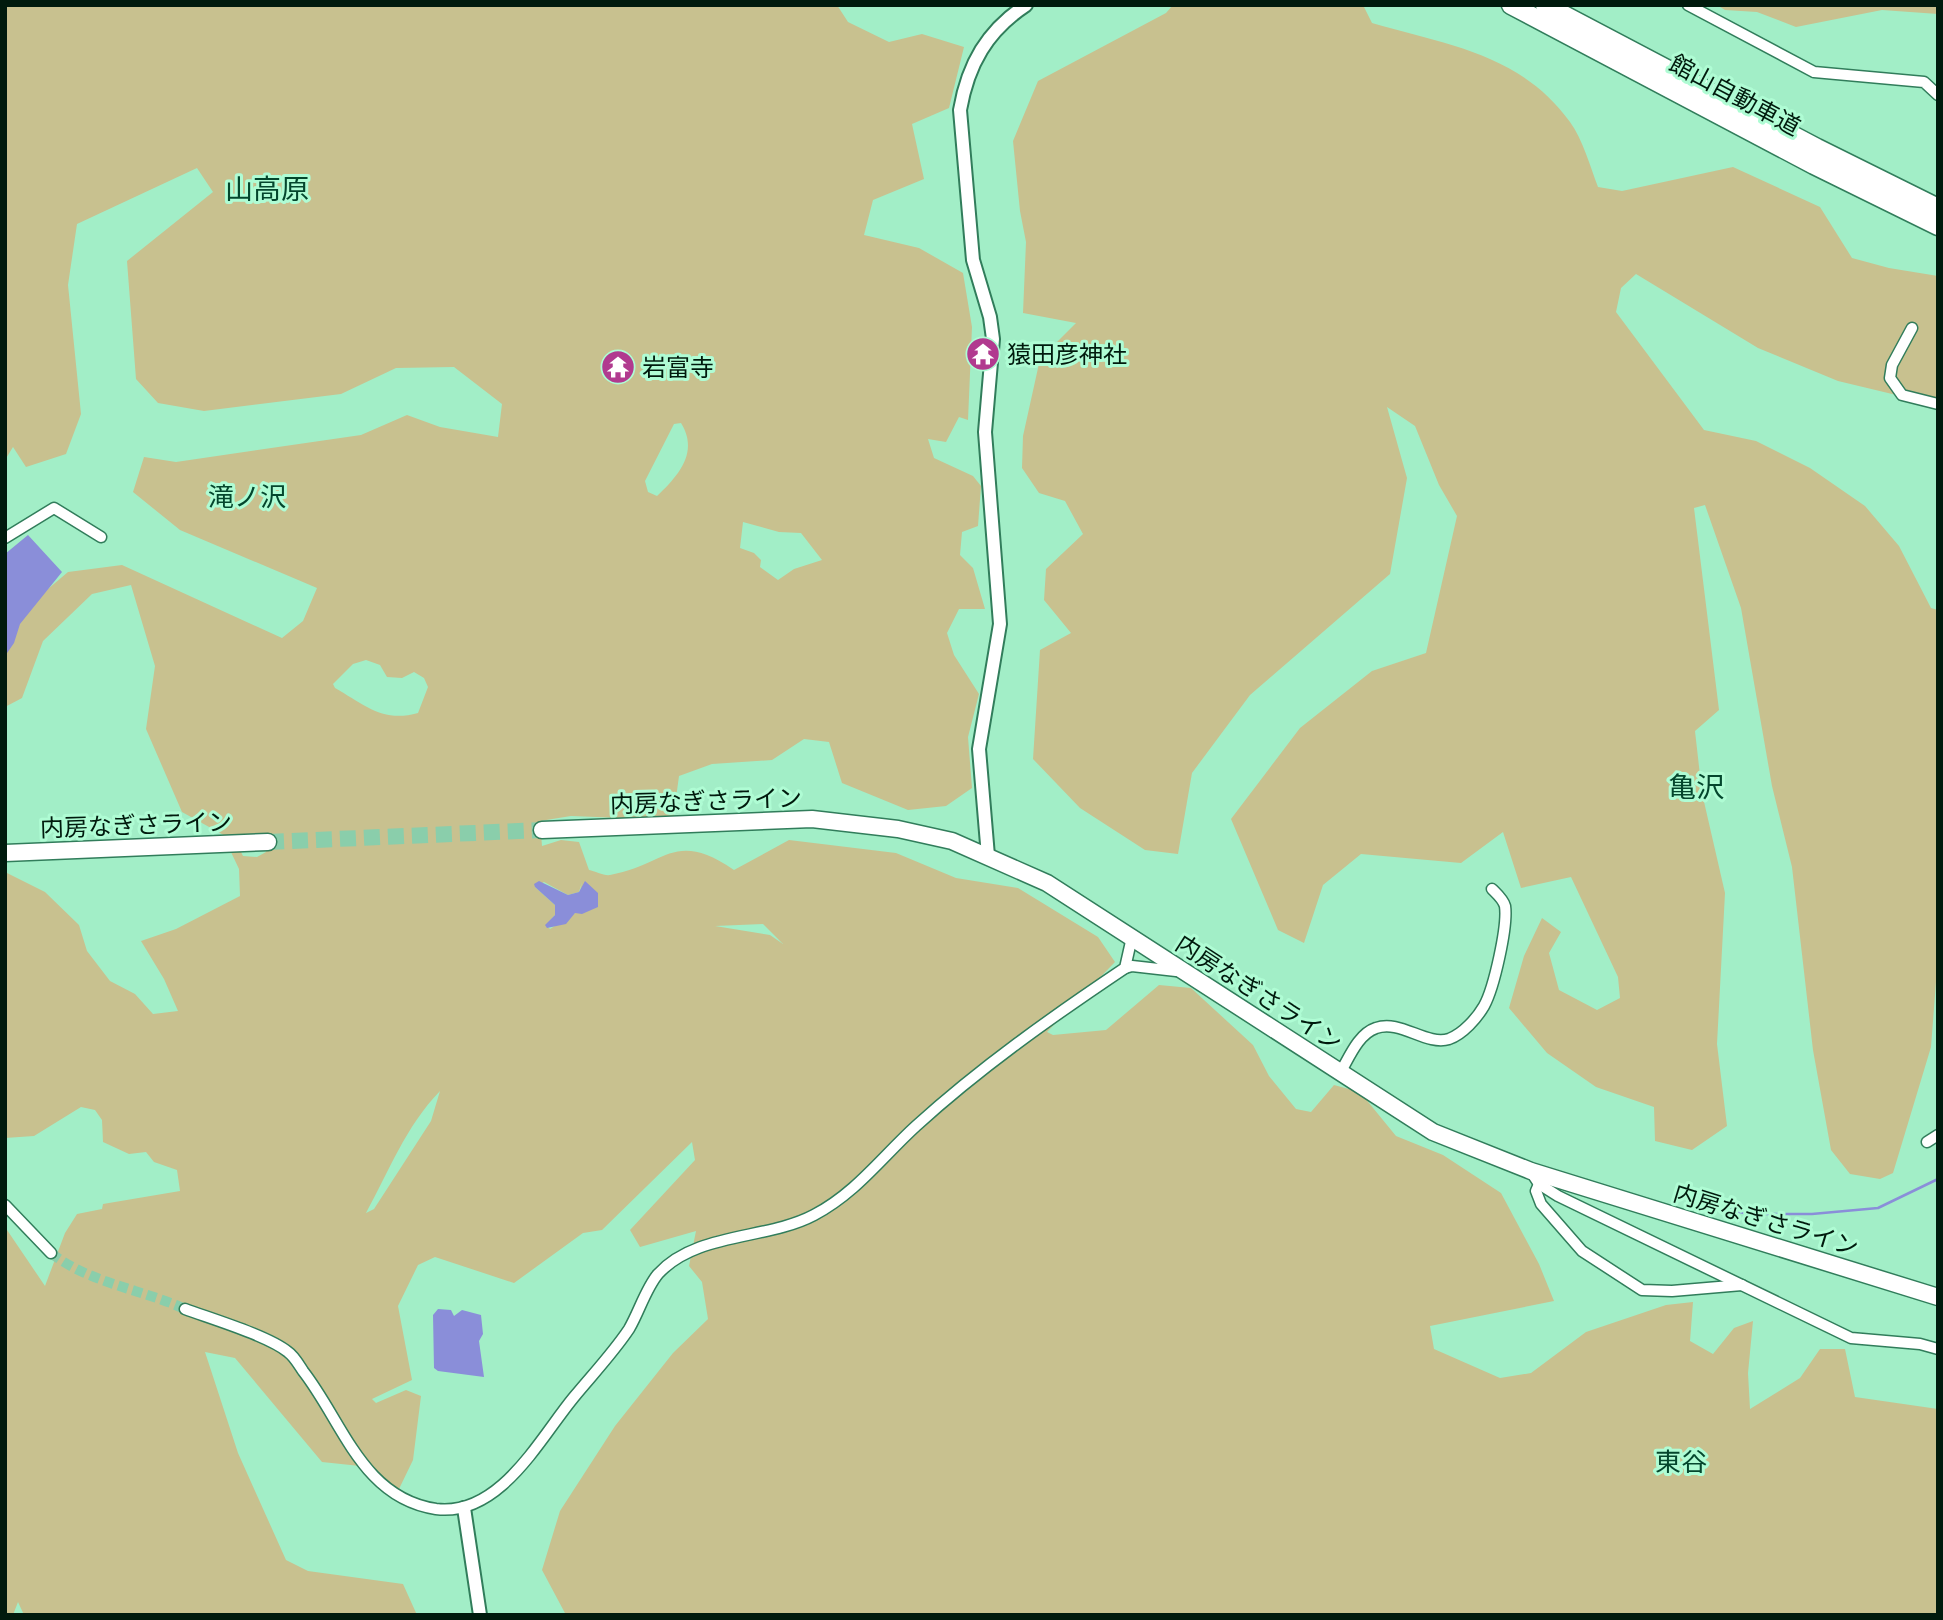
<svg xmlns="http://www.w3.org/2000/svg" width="1943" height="1620" font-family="Poppins,'Noto Sans JP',sans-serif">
<rect width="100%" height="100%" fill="#a2eec7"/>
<g fill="#c8c18f" fill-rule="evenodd">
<path d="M 5,5 L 837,5 L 848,22 L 889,42 L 922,34 L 964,47 L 949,108 L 912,124 L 924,179 L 873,200 L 864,235 L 919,248 L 963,273 L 972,327 L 968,420 L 959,417 L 946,442 L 928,439 L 934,458 L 973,476 L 981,486 L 978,526 L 962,532 L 960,555 L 973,568 L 985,609 L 959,609 L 947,633 L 954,655 L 979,694 L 968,737 L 972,788 L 946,806 L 908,810 L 842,783 L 829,742 L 804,739 L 772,760 L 712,764 L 679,776 L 673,820 L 571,816 L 540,821 L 542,846 L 561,840 L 579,842 L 589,870 C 595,871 604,876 610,875 C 666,865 674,829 734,870 L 789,840 L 896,853 L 956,878 L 1018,888 L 1098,937 L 1115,962 L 1047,1032 L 1053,1035 L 1106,1030 L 1159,985 L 1191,988 L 1253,1045 L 1269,1076 L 1296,1109 L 1311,1112 L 1334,1085 L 1360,1092 L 1396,1136 L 1443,1155 L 1501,1193 L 1539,1264 L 1554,1301 L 1430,1326 L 1434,1349 L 1500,1378 L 1531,1373 L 1586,1332 L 1666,1305 L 1693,1302 L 1690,1341 L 1713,1354 L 1734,1328 L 1753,1321 L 1748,1373 L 1750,1409 L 1800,1378 L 1820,1349 L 1845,1349 L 1855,1397 L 1938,1409 L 1938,1615 L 566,1615 L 542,1570 L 560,1511 L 615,1426 L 673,1353 L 708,1319 L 702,1282 L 689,1266 L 696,1231 L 640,1247 L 630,1230 L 695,1160 L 692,1142 L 602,1230 L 583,1233 L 514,1283 L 435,1257 L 418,1265 L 398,1306 L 412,1380 L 372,1399 L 376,1403 L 406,1390 L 421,1396 L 413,1460 L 399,1489 L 360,1466 L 322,1462 L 235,1358 L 205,1352 L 238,1453 L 286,1560 L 308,1571 L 403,1584 L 417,1615 L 24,1615 L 18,1602 L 13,1615 L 5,1615 L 5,1227 L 45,1286 L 65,1233 L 77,1214 L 102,1209 L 103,1204 L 180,1191 L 177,1170 L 154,1162 L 146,1152 L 129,1154 L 103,1142 L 102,1120 L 95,1110 L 81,1107 L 34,1136 L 5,1138 L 5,872 L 45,892 L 79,925 L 87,951 L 110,981 L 135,994 L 153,1014 L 178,1011 L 164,979 L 141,941 L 176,929 L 240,896 L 239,869 L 230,850 L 239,848 L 243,856 L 257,857 L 266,852 L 265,839 L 229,838 L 182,812 L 146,729 L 155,666 L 131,585 L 92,594 L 43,641 L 22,698 L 5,707 L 5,654 L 22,611 L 68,572 L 122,565 L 282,638 L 303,621 L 317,588 L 180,530 L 133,492 L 144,457 L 176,462 L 361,435 L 407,415 L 440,427 L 498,437 L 502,404 L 454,367 L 396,368 L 341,394 L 204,411 L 158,403 L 136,379 L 127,261 L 213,192 L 197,168 L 77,224 L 68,285 L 81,414 L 66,454 L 26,467 L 13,447 L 5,460 ZM 681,423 C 699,452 679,475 657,496 L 648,492 L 645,481 L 674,424 ZM 743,522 L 779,532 L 801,533 L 822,560 L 794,569 L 778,580 L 760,567 L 761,560 L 754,553 L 740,548 ZM 366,660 L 380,665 L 387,677 L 402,678 L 414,672 L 424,678 L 428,687 L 418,713 C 383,723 365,705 335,688 L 333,684 L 353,664 ZM 544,882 L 568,895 L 579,892 L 582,882 L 575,913 L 550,929 L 546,925 L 555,915 L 555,905 L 535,887 ZM 763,924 L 783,944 L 770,935 L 715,926 ZM 440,1091 L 431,1121 L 374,1209 L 366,1213 C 389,1171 406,1126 440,1091 Z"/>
<path d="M 1173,5 L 1363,5 L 1372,23 C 1448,45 1521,54 1570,122 C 1583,140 1590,166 1598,187 L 1622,191 L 1733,167 L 1820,207 L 1852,258 L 1889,268 L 1938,276 L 1938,405 L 1838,381 L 1758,348 L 1636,274 L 1621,288 L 1616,312 L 1704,430 L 1756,441 L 1810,468 L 1865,506 L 1899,546 L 1931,608 L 1938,610 L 1938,956 L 1931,1047 L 1893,1173 L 1880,1179 L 1850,1174 L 1831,1150 L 1813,1050 L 1792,867 L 1772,786 L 1741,608 L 1705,505 L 1694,508 L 1719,710 L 1695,731 L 1702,793 L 1725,893 L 1717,1044 L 1727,1126 L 1692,1150 L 1655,1141 L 1654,1107 L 1596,1087 L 1547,1053 L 1509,1008 L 1524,956 L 1542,918 L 1561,932 L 1549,953 L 1559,990 L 1597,1010 L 1620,998 L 1618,977 L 1571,877 L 1521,888 L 1503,832 L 1461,863 L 1361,854 L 1323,885 L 1304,943 L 1278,930 L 1231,819 L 1300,728 L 1372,671 L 1426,653 L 1457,516 L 1439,485 L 1415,426 L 1387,407 L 1407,478 L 1390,574 L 1250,695 L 1192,773 L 1178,854 L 1145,850 L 1080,808 L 1033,759 L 1040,650 L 1071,633 L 1044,600 L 1046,569 L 1083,534 L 1065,501 L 1039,493 L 1022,468 L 1023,436 L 1040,359 L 1076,323 L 1023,313 L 1026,242 L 1020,211 L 1013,141 L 1038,81 L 1166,13 Z"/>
<path d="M 1717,5 L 1938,5 L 1938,14 L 1882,10 L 1796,27 L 1757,12 L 1725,10 Z"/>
</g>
<g fill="#8a8ed9">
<path d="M 28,535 L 62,572 L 20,624 L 14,643 L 5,656 L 5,554 Z"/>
<path d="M 539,881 L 568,895 L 579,892 L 585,881 L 598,893 L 598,907 L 582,914 L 575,913 L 566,924 L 547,928 L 545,925 L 555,915 L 555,905 L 535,887 L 534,884 Z"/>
<path d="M 438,1309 L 451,1310 L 454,1316 L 462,1310 L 481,1315 L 483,1334 L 479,1341 L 484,1377 L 438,1371 L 434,1368 L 433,1315 Z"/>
</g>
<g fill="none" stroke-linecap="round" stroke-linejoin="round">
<path stroke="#8a8ed9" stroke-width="2.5" d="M 1708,1204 L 1748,1214 L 1812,1214 L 1878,1208 L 1938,1179"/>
<path stroke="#8aceab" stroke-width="10" stroke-dasharray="10 5" stroke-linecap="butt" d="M 51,1253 C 89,1283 141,1289 185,1309"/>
<path stroke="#8aceab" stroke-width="16" stroke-dasharray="16 8" stroke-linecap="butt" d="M 268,842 L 542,830"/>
<g stroke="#317d5b" stroke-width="13">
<g id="minor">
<path d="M 1688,5 L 1814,72 L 1924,82 L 1938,95"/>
<path d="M 1912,328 L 1892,365 L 1890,378 L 1902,395 L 1938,404"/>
<path d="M 5,538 L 54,508 L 101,537"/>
<path d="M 1125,968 L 1132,966 L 1176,971"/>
<path d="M 1340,1073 C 1349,1058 1358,1034 1376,1028 C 1400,1019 1426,1046 1449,1039 C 1463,1034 1477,1018 1484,1006 C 1494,988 1508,926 1505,906 C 1503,899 1497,894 1492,889"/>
<path d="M 1927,1142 L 1938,1135"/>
<path d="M 1531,1172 L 1539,1184 L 1558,1196 L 1851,1338 L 1920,1344 L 1938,1349"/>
<path d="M 1539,1184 L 1536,1191 L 1541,1204 L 1582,1251 L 1642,1290 L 1672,1291 L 1742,1285"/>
<path d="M 5,1205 L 51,1253"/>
<path d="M 185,1309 C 209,1318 269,1336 288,1352 C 294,1356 299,1365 303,1371 C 343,1422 362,1498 436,1509 C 500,1517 540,1438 574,1397 C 593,1374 613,1353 629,1329 C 639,1312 646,1288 658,1274 C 696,1232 767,1240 814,1215 C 856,1193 882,1157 916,1126 C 981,1067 1052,1017 1125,968 L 1132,937"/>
</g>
</g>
<g stroke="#317d5b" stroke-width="16">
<g id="tertiary">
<path d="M 988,856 L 979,749 L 1000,624 L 985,432 L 993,339 L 990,317 L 973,260 L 960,110 C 968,64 987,31 1026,5"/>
<path d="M 464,1508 L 480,1615"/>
</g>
</g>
<g stroke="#317d5b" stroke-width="19">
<g id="trunk">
<path d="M 542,830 L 812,819 L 898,829 L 952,841 L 1047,883 L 1433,1132 L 1531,1171 L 1938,1297"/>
<path d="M 5,853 L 268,842"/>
</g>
</g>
<g stroke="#317d5b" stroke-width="21">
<g id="motorway">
<path d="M 1511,5 L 1814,165 L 1938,226"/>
<path d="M 1545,5 L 1817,148 L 1938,208"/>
</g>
</g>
<use href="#minor" stroke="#fff" stroke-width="10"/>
<use href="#tertiary" stroke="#fff" stroke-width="12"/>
<use href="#trunk" stroke="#fff" stroke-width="16"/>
<use href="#motorway" stroke="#fff" stroke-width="18"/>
</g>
<defs>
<g id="temple-disc" transform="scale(1.75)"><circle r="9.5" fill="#b13a8f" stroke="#affcd4"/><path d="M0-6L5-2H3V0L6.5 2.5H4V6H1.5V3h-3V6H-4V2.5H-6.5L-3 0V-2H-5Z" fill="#fff"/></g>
</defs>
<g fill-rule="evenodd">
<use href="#temple-disc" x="983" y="354"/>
<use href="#temple-disc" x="618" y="367"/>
</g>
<g text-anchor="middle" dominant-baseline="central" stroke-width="6" stroke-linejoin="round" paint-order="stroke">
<g font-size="24" fill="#001a0d" stroke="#affcd4">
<text transform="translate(1735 95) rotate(28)">館山自動車道</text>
<text transform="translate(706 801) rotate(-2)">内房なぎさライン</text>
<text transform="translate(136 825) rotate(-2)">内房なぎさライン</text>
<text transform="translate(1259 993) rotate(33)">内房なぎさライン</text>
<text transform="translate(1766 1220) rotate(17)">内房なぎさライン</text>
</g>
<g font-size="24" fill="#001a0d" stroke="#affcd4" text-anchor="start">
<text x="1007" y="354">猿田彦神社</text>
<text x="642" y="367">岩富寺</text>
</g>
<g font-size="26" fill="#04462d" stroke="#affcd4">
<text x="247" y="497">滝ノ沢</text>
<text x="1681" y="1462">東谷</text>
</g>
<g font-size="28" fill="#04462d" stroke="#affcd4">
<text x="267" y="189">山高原</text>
<text x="1696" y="787">亀沢</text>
</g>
</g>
<rect width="1943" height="1620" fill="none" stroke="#001a0d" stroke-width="14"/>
</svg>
